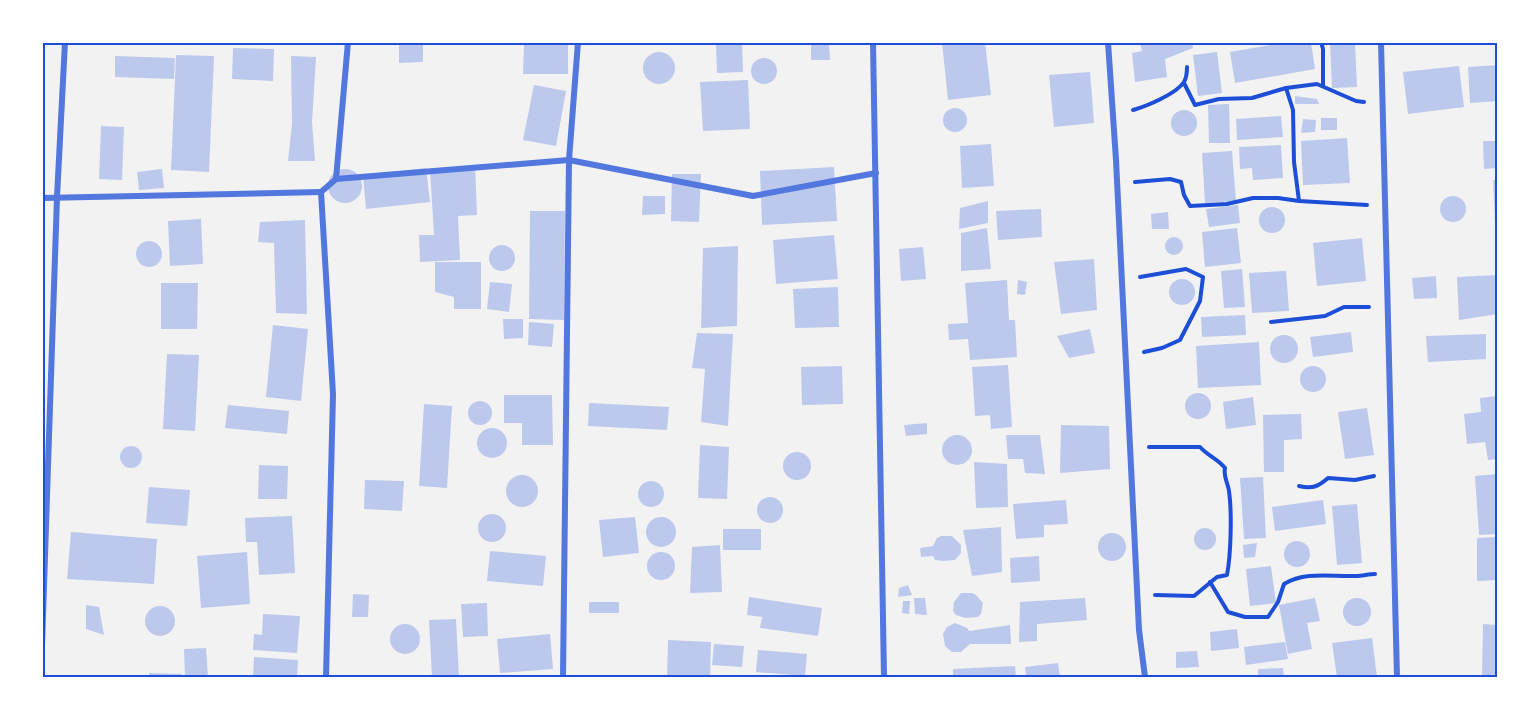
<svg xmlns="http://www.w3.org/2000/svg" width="1540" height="719" font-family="Commissioner,sans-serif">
<rect width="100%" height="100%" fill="#f2f2f2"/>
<g fill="#bdc9ec">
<path d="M 524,42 L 568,43 L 568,74 L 523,74 Z"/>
<path d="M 716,42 L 742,42 L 743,72 L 717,73 Z"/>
<path d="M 811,42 L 829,42 L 830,60 L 811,60 Z"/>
<path d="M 942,42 L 985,42 L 991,95 L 948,100 Z"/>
<path d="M 1140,42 L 1192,42 L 1193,48 L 1165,59 L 1167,77 L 1135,82 L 1132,53 L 1142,51 Z"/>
<path d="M 1288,42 L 1311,42 L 1315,69 L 1235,83 L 1230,52 Z"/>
<path d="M 1330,42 L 1355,42 L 1357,87 L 1332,88 Z"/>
<path d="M 423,43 L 423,62 L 399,63 L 399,44 Z"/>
<path d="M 233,48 L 274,49 L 273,81 L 232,79 Z"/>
<circle cx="659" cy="68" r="16"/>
<path d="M 1217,52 L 1222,93 L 1198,96 L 1193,55 Z"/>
<path d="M 176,55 L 214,56 L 209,172 L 171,170 Z"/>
<path d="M 115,56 L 175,58 L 174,79 L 115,77 Z"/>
<path d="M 291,56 L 316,57 L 312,122 L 315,161 L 288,161 L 292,124 Z"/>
<circle cx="764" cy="71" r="13"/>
<path d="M 1498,65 L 1498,101 L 1470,103 L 1468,67 Z"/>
<path d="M 1459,66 L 1464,107 L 1408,114 L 1403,72 Z"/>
<path d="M 1090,72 L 1094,123 L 1054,127 L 1049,75 Z"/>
<path d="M 748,80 L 750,129 L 703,131 L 700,82 Z"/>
<path d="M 534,85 L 566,91 L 556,146 L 523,140 Z"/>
<path d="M 1295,96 L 1317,99 L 1319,104 L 1295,104 Z"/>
<path d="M 1229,104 L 1230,143 L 1209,143 L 1208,105 Z"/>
<circle cx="955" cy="120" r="12"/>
<circle cx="1184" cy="123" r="13"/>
<path d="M 1281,116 L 1283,137 L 1237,140 L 1236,119 Z"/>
<rect x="1321" y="118" width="16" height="12"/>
<path d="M 1303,119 L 1316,120 L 1315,132 L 1301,133 Z"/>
<path d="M 101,126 L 124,127 L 122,180 L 99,179 Z"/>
<path d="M 1347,138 L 1350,183 L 1303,185 L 1301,141 Z"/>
<path d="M 1483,141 L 1498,141 L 1498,168 L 1484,169 Z"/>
<path d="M 991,144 L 994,186 L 962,188 L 960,146 Z"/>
<path d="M 1281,145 L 1283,178 L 1253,180 L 1252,168 L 1240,169 L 1239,147 Z"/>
<path d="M 1232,151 L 1236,201 L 1205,203 L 1202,153 Z"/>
<path d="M 475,166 L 477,215 L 458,216 L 460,260 L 420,262 L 419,235 L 434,235 L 430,169 Z"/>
<path d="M 834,167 L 837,221 L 762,225 L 760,171 Z"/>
<path d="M 426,168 L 430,202 L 366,209 L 363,175 Z"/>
<path d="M 162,169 L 164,188 L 139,190 L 137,172 Z"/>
<circle cx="345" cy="186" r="17"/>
<path d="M 672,174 L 701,174 L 699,222 L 671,221 Z"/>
<path d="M 1493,180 L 1498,180 L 1498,248 L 1496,248 Z"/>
<circle cx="1453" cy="209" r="13"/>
<path d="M 643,196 L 665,196 L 665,214 L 642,215 Z"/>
<path d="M 988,201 L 988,223 L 959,229 L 960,208 Z"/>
<path d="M 1238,205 L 1240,223 L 1209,227 L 1206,209 Z"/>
<circle cx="1272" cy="220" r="13"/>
<path d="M 1041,209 L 1042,237 L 998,240 L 996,211 Z"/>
<path d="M 530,211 L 565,211 L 564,320 L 529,319 Z"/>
<path d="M 1168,212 L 1169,229 L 1152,229 L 1151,214 Z"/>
<path d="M 201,219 L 203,264 L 170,266 L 168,221 Z"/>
<path d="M 305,220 L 307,314 L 276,313 L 274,243 L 258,242 L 260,222 Z"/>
<path d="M 987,228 L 991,269 L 961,271 L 961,233 Z"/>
<path d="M 1237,228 L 1241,263 L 1205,267 L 1202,232 Z"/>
<path d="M 834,235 L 838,279 L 776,284 L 773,240 Z"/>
<circle cx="1174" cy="246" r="9"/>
<path d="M 1362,238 L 1366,281 L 1317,286 L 1313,243 Z"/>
<circle cx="149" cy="254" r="13"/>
<circle cx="502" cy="258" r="13"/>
<path d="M 738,246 L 737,326 L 701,328 L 703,248 Z"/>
<path d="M 923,247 L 926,279 L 901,281 L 899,249 Z"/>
<path d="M 1094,259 L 1097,310 L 1061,314 L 1054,262 Z"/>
<path d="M 435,262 L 481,262 L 481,309 L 454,309 L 454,297 L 435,292 Z"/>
<path d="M 1242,269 L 1245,307 L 1224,308 L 1221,271 Z"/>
<path d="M 1286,271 L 1289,311 L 1252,313 L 1249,273 Z"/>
<path d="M 1498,275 L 1498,314 L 1459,320 L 1457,277 Z"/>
<path d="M 1436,276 L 1437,298 L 1414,299 L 1412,278 Z"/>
<circle cx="1182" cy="292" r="13"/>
<path d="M 1007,280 L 1009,320 L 1015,320 L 1017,357 L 970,360 L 968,339 L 949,340 L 948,324 L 968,323 L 965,283 Z"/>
<path d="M 1018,280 L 1027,282 L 1025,295 L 1017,294 Z"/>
<path d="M 490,282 L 512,284 L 509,312 L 487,309 Z"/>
<path d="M 161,283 L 198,283 L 197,329 L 161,329 Z"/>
<path d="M 838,287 L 839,327 L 795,328 L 793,289 Z"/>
<path d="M 1245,315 L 1246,335 L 1202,337 L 1201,317 Z"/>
<path d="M 503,319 L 523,319 L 523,338 L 504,339 Z"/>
<path d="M 529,322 L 554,324 L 552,347 L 528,345 Z"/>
<path d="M 273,325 L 308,329 L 301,401 L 266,397 Z"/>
<path d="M 1090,329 L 1095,353 L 1069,358 L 1057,336 Z"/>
<path d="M 1351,332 L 1353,352 L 1313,357 L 1310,337 Z"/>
<path d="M 697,333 L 733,334 L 728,426 L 701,422 L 705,369 L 692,368 Z"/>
<path d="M 1486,334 L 1486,359 L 1428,362 L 1426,336 Z"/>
<circle cx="1284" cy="349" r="14"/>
<path d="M 1259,342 L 1261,385 L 1198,388 L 1196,346 Z"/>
<path d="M 167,354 L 199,355 L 195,431 L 163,429 Z"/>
<path d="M 1008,365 L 1012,427 L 991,429 L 990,415 L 975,416 L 972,367 Z"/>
<circle cx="1313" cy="379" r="13"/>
<path d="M 842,366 L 843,404 L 802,405 L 801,367 Z"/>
<circle cx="1198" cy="406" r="13"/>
<path d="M 504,395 L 552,395 L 553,445 L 522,445 L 522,423 L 504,423 Z"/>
<path d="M 1498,396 L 1498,459 L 1488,460 L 1485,442 L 1467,444 L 1464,414 L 1481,412 L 1480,398 Z"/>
<path d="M 1253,397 L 1256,425 L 1226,429 L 1223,402 Z"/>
<circle cx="480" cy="413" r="12"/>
<path d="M 589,403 L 669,407 L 667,430 L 588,426 Z"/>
<path d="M 424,404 L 452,406 L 447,488 L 419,486 Z"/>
<path d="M 228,405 L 289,411 L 287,434 L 225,428 Z"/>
<path d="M 1367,408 L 1374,455 L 1345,459 L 1338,412 Z"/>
<path d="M 1301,414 L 1302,439 L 1284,440 L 1284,472 L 1264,472 L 1263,415 Z"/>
<path d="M 927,423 L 927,434 L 906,436 L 904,425 Z"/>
<path d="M 1061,425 L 1109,426 L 1110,469 L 1060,473 Z"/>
<circle cx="492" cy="443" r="15"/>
<path d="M 1006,435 L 1040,435 L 1045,474 L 1025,473 L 1023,459 L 1008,459 Z"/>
<circle cx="957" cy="450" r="15"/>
<path d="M 700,445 L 729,447 L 727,499 L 698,498 Z"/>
<circle cx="131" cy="457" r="11"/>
<circle cx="797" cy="466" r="14"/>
<path d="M 974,462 L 1007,464 L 1008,507 L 976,508 Z"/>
<path d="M 259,465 L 288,466 L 287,499 L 258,499 Z"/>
<path d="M 1498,474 L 1498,534 L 1479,535 L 1475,476 Z"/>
<circle cx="522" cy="491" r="16"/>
<path d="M 1263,477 L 1266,538 L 1244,539 L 1240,478 Z"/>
<path d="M 365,480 L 404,481 L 402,511 L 364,509 Z"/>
<circle cx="651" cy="494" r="13"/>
<path d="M 149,487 L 190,490 L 187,526 L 146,523 Z"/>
<circle cx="770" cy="510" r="13"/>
<path d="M 1066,500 L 1068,524 L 1044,525 L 1044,537 L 1016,539 L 1013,504 Z"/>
<path d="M 1323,500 L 1326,524 L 1275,531 L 1272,507 Z"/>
<path d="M 1357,504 L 1362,563 L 1337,565 L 1332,506 Z"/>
<circle cx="492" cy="528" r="14"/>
<path d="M 292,516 L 295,573 L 259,575 L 257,542 L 246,542 L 245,518 Z"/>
<path d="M 635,517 L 639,553 L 603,557 L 599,520 Z"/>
<circle cx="661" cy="532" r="15"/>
<path d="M 1001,527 L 1002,572 L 972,576 L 963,530 Z"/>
<circle cx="1205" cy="539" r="11"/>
<rect x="723" y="529" width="38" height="21"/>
<path d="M 71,532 L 157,539 L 154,584 L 67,579 Z"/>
<circle cx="1112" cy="547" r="14"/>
<path d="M 941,536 L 952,536 L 961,545 L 961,553 L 955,560 L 943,561 L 935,560 L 933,556 L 921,557 L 920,548 L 933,546 L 937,538 Z"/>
<path d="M 1498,537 L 1498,580 L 1477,581 L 1477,538 Z"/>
<circle cx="1297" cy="554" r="13"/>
<path d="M 1257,543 L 1255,557 L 1244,558 L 1243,545 Z"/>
<path d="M 720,545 L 722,592 L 690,593 L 692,547 Z"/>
<path d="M 490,551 L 546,556 L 543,586 L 487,581 Z"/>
<circle cx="661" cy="566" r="14"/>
<path d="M 247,552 L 250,604 L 201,608 L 197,556 Z"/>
<path d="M 1039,556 L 1040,581 L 1011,583 L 1010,558 Z"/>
<path d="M 1271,566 L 1276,603 L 1250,606 L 1246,569 Z"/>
<path d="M 908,585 L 912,595 L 898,597 L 899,588 Z"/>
<path d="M 961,593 L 972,593 L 976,595 L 983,603 L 981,614 L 978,617 L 966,618 L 956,615 L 953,611 L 954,602 Z"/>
<path d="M 353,594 L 369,595 L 368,617 L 352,617 Z"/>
<path d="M 749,597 L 822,608 L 818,636 L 760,628 L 762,617 L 747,615 Z"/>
<circle cx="1357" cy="612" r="14"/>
<path d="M 914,598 L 925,598 L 927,615 L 915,614 Z"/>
<path d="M 1085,598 L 1087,620 L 1037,624 L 1037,641 L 1019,642 L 1020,602 Z"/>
<path d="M 1315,598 L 1320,621 L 1307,623 L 1312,649 L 1288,654 L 1279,605 Z"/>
<path d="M 903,601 L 910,601 L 909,614 L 902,613 Z"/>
<rect x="589" y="602" width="30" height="11"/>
<path d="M 487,603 L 488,636 L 463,637 L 461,604 Z"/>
<path d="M 86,605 L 99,607 L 104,635 L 86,629 Z"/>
<circle cx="160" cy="621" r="15"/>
<path d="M 263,614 L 300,616 L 297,653 L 253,650 L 254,634 L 262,635 Z"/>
<path d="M 456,619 L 459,677 L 432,677 L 429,620 Z"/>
<path d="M 955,623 L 967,628 L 969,631 L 1010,625 L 1011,644 L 970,644 L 961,652 L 952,652 L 945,646 L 943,634 L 947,627 Z"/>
<circle cx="405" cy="639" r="15"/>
<path d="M 1483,624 L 1498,625 L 1498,677 L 1482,677 Z"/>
<path d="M 1237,629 L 1239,648 L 1211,651 L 1210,632 Z"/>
<path d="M 550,634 L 553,669 L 500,673 L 497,639 Z"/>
<path d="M 1372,638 L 1377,677 L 1337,677 L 1332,643 Z"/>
<path d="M 668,640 L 711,642 L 710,677 L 667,677 Z"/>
<path d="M 1285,642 L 1288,659 L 1246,665 L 1244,647 Z"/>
<path d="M 714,644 L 744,646 L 742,667 L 712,665 Z"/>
<path d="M 206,648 L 208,677 L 185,677 L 184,649 Z"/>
<path d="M 758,650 L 807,654 L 805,676 L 756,672 Z"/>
<path d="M 1197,651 L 1199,667 L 1176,668 L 1176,652 Z"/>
<path d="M 254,657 L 298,660 L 297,677 L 253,677 Z"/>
<path d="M 1058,663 L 1060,677 L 1026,677 L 1025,667 Z"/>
<path d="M 1015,666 L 1016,677 L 953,677 L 953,669 Z"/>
<path d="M 1283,668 L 1284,677 L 1258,677 L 1258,669 Z"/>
<path d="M 149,673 L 182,674 L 182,677 L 149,677 Z"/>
</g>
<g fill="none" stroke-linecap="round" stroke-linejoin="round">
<g stroke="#1d4ed8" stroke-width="4">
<path d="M 1321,42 L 1323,49 L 1323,86"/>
<path d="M 1184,83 L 1195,105 L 1219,99 L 1252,98 L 1286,88 L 1317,84 L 1356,101 L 1364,102"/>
<path d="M 1286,88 L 1293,110 L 1294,162 L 1299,201"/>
<path d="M 1133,110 C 1147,106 1176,94 1184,82 C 1187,77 1187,72 1187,67"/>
<path d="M 1135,182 L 1170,179 L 1181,182 L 1184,195 L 1190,206 L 1227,204 L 1253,198 L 1278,198 L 1299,201 L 1367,205"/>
<path d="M 1140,277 L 1186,269 L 1203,277 L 1200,301 L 1180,340 L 1162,348 L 1144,352"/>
<path d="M 1271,322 L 1325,316 L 1344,307 L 1369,307"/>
<path d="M 1149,447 L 1200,447 C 1208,456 1218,459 1225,468 C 1223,477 1228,483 1229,491 C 1232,512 1231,554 1227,575 L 1217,577 L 1194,596 L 1155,595"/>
<path d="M 1299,486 C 1312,489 1318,487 1328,478 L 1355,480 L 1374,476"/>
<path d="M 1210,582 L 1228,612 L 1245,617 L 1268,617 L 1278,602 L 1284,584 C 1306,571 1331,577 1356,576 C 1362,576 1369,574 1375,574"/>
</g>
<g stroke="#5277de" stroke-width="6">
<path d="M 873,42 L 884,677"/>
<path d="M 1108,42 L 1116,160 L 1139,630 L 1145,677"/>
<path d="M 1381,42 L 1397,677"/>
<path d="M 336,179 L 348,42"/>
<path d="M 42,198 L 321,192"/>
<path d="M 42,646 L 57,197 L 65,42"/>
<path d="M 326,677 L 333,394 L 321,192 L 336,179 L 569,160 L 753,196 L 876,173"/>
<path d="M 563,677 L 569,160 L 578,42"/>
</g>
</g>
<rect width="1540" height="719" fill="none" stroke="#ffffff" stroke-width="87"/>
<rect x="44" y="44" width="1452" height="632" fill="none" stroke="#1d4ed8" stroke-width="2"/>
</svg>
